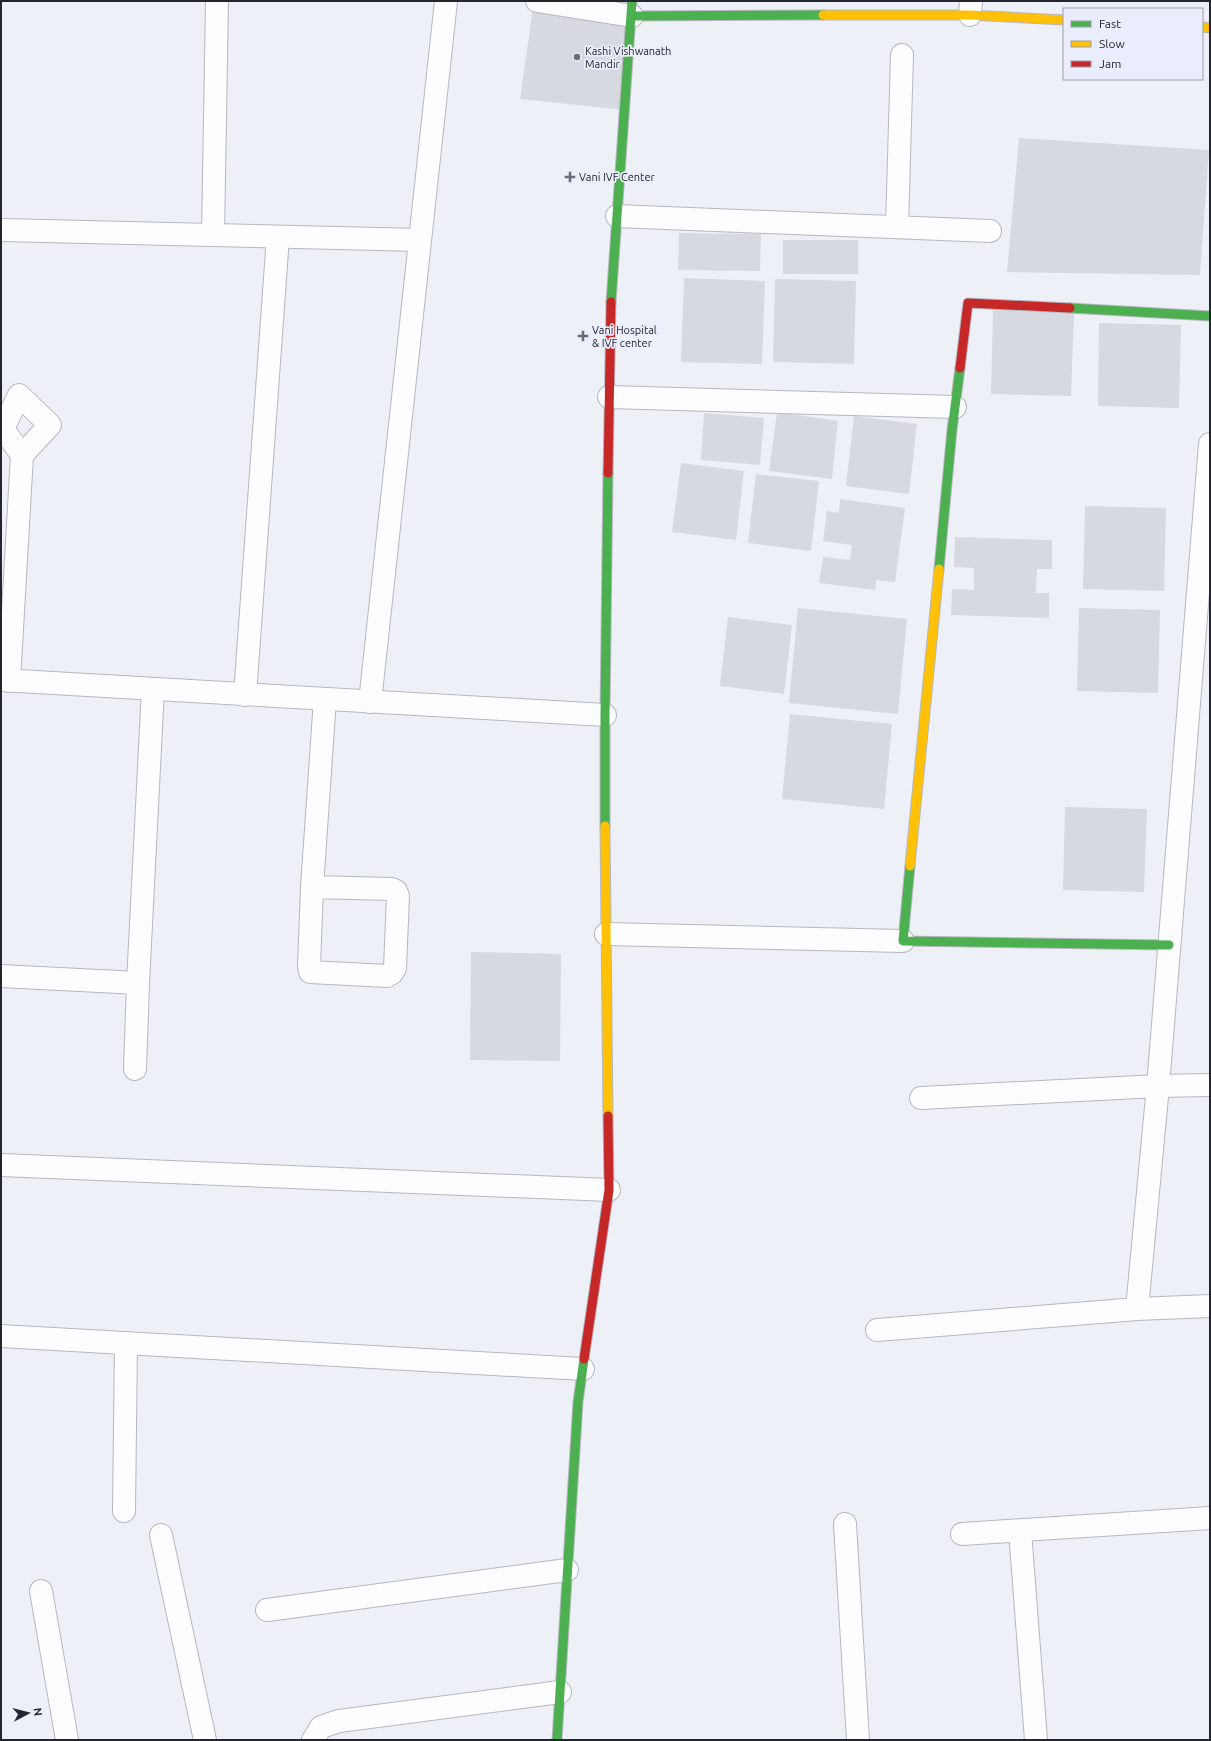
<svg xmlns="http://www.w3.org/2000/svg" width="1211" height="1741" font-family="Ubuntu,sans-serif">
<rect width="100%" height="100%" fill="#eef0f7"/>
<g fill="#d7d9e0">
<path d="M 534,1 L 632,16 L 625,110 L 520,99 Z"/>
<path d="M 1019,138 L 1209,150 L 1200,275 L 1007,272 Z"/>
<path d="M 679,233 L 761,234 L 760,271 L 678,270 Z"/>
<rect x="783" y="240" width="75" height="34"/>
<path d="M 684,278 L 765,281 L 762,364 L 681,362 Z"/>
<path d="M 775,279 L 856,281 L 854,364 L 773,362 Z"/>
<path d="M 993,310 L 1074,313 L 1071,396 L 991,394 Z"/>
<path d="M 1099,323 L 1181,325 L 1179,408 L 1098,406 Z"/>
<path d="M 777,412 L 838,421 L 832,479 L 769,471 Z"/>
<path d="M 704,413 L 764,418 L 760,465 L 701,460 Z"/>
<path d="M 854,416 L 917,424 L 909,494 L 846,486 Z"/>
<path d="M 681,463 L 744,471 L 736,540 L 672,532 Z"/>
<path d="M 756,474 L 819,481 L 811,551 L 748,543 Z"/>
<path d="M 840,499 L 905,508 L 895,582 L 876,580 L 875,590 L 819,583 L 823,557 L 850,560 L 852,545 L 823,541 L 827,511 L 839,513 Z"/>
<path d="M 1085,506 L 1166,508 L 1164,591 L 1083,589 Z"/>
<path d="M 955,537 L 1052,540 L 1052,569 L 1037,569 L 1036,593 L 1049,593 L 1049,618 L 951,615 L 952,589 L 974,590 L 974,568 L 954,567 Z"/>
<path d="M 798,608 L 907,619 L 898,714 L 789,703 Z"/>
<path d="M 1079,608 L 1160,610 L 1158,693 L 1077,691 Z"/>
<path d="M 728,617 L 792,625 L 784,694 L 720,686 Z"/>
<path d="M 790,714 L 892,724 L 884,809 L 782,799 Z"/>
<path d="M 1065,807 L 1147,809 L 1144,892 L 1063,890 Z"/>
<path d="M 471,952 L 561,954 L 560,1061 L 470,1060 Z"/>
</g>
<g fill="none" stroke-linecap="round" stroke-linejoin="round">
<g stroke="#b6b8bf" stroke-width="24">
<g id="street">
<path d="M 537,1 L 632,16"/>
<path d="M 970,15 L 971,1"/>
<path d="M 617,216 L 990,231"/>
<path d="M 897,227 L 902,55"/>
<path d="M 1,230 L 420,240"/>
<path d="M 213,235 L 217,1"/>
<path d="M 609,397 L 955,407"/>
<path d="M 1,680 L 605,715"/>
<path d="M 9,681 L 22,455 L 3,429 L 19,395 L 50,425 L 22,455"/>
<path d="M 245,695 L 278,237"/>
<path d="M 370,702 L 446,1"/>
<path d="M 312,887 L 309,966 L 310,972 L 387,976 L 392,973 L 395,968 L 398,896 L 396,891 L 392,889 L 312,887 L 325,699"/>
<path d="M 606,934 L 903,941"/>
<path d="M 1,976 L 138,983"/>
<path d="M 135,1069 L 138,983 L 153,689"/>
<path d="M 921,1098 L 1158,1086 L 1210,1085"/>
<path d="M 1,1165 L 609,1190"/>
<path d="M 1137,1309 L 1210,1306"/>
<path d="M 877,1330 L 1137,1309 L 1158,1086 L 1210,444"/>
<path d="M 1,1336 L 583,1369"/>
<path d="M 124,1511 L 126,1343"/>
<path d="M 845,1524 L 858,1740"/>
<path d="M 1020,1531 L 1036,1740"/>
<path d="M 962,1534 L 1210,1518"/>
<path d="M 161,1535 L 205,1740"/>
<path d="M 41,1591 L 67,1740"/>
<path d="M 267,1610 L 567,1570"/>
<path d="M 313,1740 L 321,1727 L 339,1721 L 560,1692"/>
</g>
</g>
<g stroke="#b6b8bf" stroke-width="11">
<g id="fast">
<path d="M 632,16 L 823,15"/>
<path d="M 611,302 L 632,1"/>
<path d="M 1070,308 L 1210,316"/>
<path d="M 939,569 L 952,430 L 960,368"/>
<path d="M 605,826 L 605,715 L 608,473"/>
<path d="M 910,866 L 903,941 L 1169,945"/>
<path d="M 557,1740 L 578,1402 L 584,1359"/>
</g>
</g>
<g stroke="#b6b8bf" stroke-width="11">
<g id="slow">
<path d="M 823,15 L 970,15 L 1064,20"/>
<path d="M 1202,27 L 1210,28"/>
<path d="M 605,826 L 608,1116"/>
<path d="M 910,866 L 939,569"/>
</g>
</g>
<g stroke="#b6b8bf" stroke-width="11">
<g id="jam">
<path d="M 960,368 L 968,303 L 1070,308"/>
<path d="M 608,473 L 611,302"/>
<path d="M 584,1359 L 609,1190 L 608,1116"/>
</g>
</g>
<use href="#street" stroke="#fcfdfe" stroke-width="22"/>
<use href="#fast" stroke="#4caf50" stroke-width="9"/>
<use href="#slow" stroke="#ffc107" stroke-width="9"/>
<use href="#jam" stroke="#c62828" stroke-width="9"/>
</g>
<g fill="#6b6d75" stroke="#eaedfb" stroke-width="1.5">
<circle cx="577" cy="57" r="4"/>
<path d="M568 171h4v4h4v4h-4v4h-4v-4h-4v-4h4z"/>
<path d="M581 330h4v4h4v4h-4v4h-4v-4h-4v-4h4z"/>
</g>
<g text-anchor="middle" dominant-baseline="central" stroke-width="3.5" stroke-linejoin="round" paint-order="stroke">
<g font-size="11" fill="#24262f" stroke="#eaedfb" text-anchor="start">
<text x="585" y="51">Kashi Vishwanath<tspan x="585" dy="13">Mandir</tspan></text>
<text x="579" y="177">Vani IVF Center</text>
<text x="592" y="330">Vani Hospital<tspan x="592" dy="13">&amp; IVF center</tspan></text>
</g>
</g>
<rect width="1211" height="1741" fill="none" stroke="#24262f" stroke-width="4"/>
<rect x="1063" y="8" width="140" height="72" fill="#eaedfb" stroke="#9b9da9"/>
<rect x="1071" y="21" width="20" height="6" fill="#4caf50" stroke="#9b9da9"/>
<text x="1099" y="28" font-size="12" fill="#24262f">Fast</text>
<rect x="1071" y="41" width="20" height="6" fill="#ffc107" stroke="#9b9da9"/>
<text x="1099" y="48" font-size="12" fill="#24262f">Slow</text>
<rect x="1071" y="61" width="20" height="6" fill="#c62828" stroke="#9b9da9"/>
<text x="1099" y="68" font-size="12" fill="#24262f">Jam</text>
<g transform="translate(28 1713) rotate(83)" stroke="#eaedfb" stroke-width="3" paint-order="stroke">
<path d="M0-3L7 15L0 10L-7 15Z" fill="#24262f"/>
<text y="-6" font-size="11" font-weight="bold" text-anchor="middle" fill="#24262f">N</text>
</g>
</svg>
